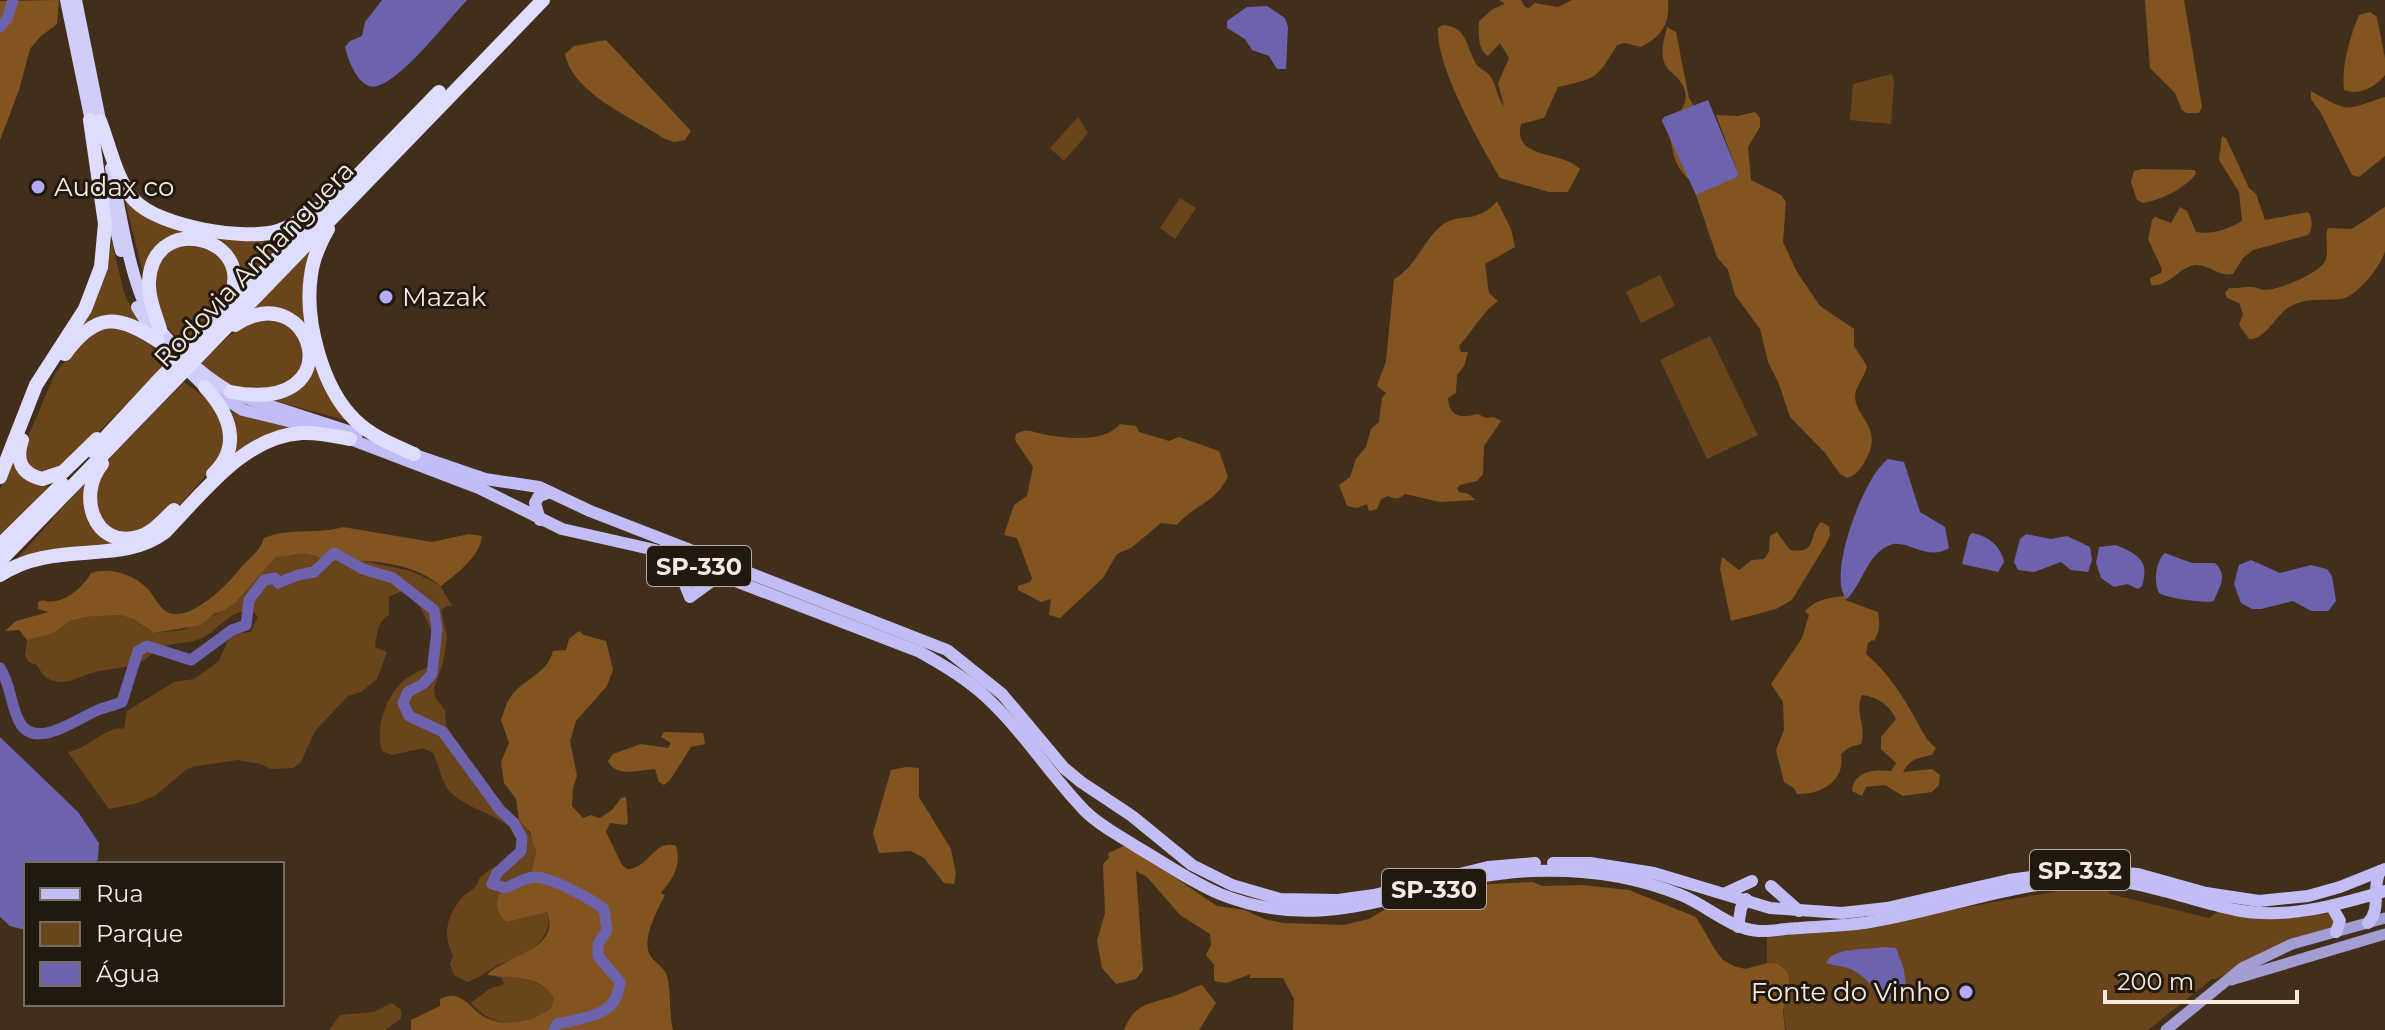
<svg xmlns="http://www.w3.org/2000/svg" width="2385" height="1030" font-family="Montserrat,sans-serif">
<rect width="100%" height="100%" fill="#422f1b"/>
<g fill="#6a451c">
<path d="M 1892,74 L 1894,81 L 1891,124 L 1850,120 L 1853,84 Z"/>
<path d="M 1078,117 L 1088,133 L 1064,161 L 1050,148 Z"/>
<path d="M 123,193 L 158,221 L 290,231 L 293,233 L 235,295 L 233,258 L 179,236 L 145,281 Z"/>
<path d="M 1180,198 L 1196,208 L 1175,239 L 1160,228 Z"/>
<path d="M 112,242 L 124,293 L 139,324 L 97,322 L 46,373 L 104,278 Z"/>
<path d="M 315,242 L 306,297 L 349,421 L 271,400 L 289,394 L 302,383 L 306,329 L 250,313 Z"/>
<path d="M 181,243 L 220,252 L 230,278 L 218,309 L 183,345 L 161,320 L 154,297 L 156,266 L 161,258 Z"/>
<path d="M 1660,275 L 1675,306 L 1641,323 L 1626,292 Z"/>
<path d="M 282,319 L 303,343 L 300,374 L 274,392 L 227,384 L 201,363 L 229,336 L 253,320 Z"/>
<path d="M 109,325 L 142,335 L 166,364 L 63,468 L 49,474 L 25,466 L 24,446 L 55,374 L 83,338 Z"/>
<path d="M 1710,336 L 1758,435 L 1707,459 L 1660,360 Z"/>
<path d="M 184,382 L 215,405 L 227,445 C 209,473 180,510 151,527 C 142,532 130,533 120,535 L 100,519 C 94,490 93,481 112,456 Z"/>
<path d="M 231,412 L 290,427 L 293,430 L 218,471 Z"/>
<path d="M 11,459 C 18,478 32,482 49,486 L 0,537 L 0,490 Z"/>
<path d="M 89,478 L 97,527 L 149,540 L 16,560 Z"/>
<path d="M 300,554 L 315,554 L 320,558 L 319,564 L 358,560 L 411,571 L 440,585 L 452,606 L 447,606 L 441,610 L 447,637 L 443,663 L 434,688 L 435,697 L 445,710 L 446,726 L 475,770 L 482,789 L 495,806 L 524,824 L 534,841 L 536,851 L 532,871 L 526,880 L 507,888 L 507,922 L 547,912 C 554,934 533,952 513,960 C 508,962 500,963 495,967 C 484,974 480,977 467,982 L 454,975 L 450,964 L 453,955 C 442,935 447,915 462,898 C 466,893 472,891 476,886 C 481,880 476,881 483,875 C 500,859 513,868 518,837 C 505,816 475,812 456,797 C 441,787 441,768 433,753 L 423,748 L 392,755 L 382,751 C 374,727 388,689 410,676 C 421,669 429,669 437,659 C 436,632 422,609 408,588 L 389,597 L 389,615 C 377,622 377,634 375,647 L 387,652 L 377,679 L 361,692 L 348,696 L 315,731 L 301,762 L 293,768 L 271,769 L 261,764 L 238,760 L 197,766 L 187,769 L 155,796 L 134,804 L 109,809 L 68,752 C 88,749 109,724 124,729 L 127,711 L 174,682 L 194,679 L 219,661 L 227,642 L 233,634 L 251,632 L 258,617 L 251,610 C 229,611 221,627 204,637 C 191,644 176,642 162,647 C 154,650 150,657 143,661 C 127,669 112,668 95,672 C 82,675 68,685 54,681 C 45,679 41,672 37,665 L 29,662 L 25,655 L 27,640 L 52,634 L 70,621 L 86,617 L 120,615 L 132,619 L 154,633 L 183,630 L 225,610 L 235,603 L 276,557 Z"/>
<path d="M 2088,886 L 2105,887 L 2110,894 L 2209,918 L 2217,912 L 2300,917 L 2334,913 L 2335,926 L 2288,940 L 2216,979 L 2212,979 L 2148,1030 L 1786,1030 C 1785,1023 1783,1016 1784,1009 C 1786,988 1797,982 1780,964 L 1767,964 L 1767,933 L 1938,912 Z"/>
<path d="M 509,975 C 527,980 545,981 554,999 L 551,1008 C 524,1029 493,1029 471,1003 L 489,989 L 504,984 L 502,978 L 494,976 Z"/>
<path d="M 392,1003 L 401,1010 L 401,1019 L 385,1030 L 329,1030 L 340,1015 L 373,1012 Z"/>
</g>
<g fill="#82541f">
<path d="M 59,0 L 57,24 L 40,37 L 30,49 L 19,90 L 0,140 L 0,1 Z"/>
<path d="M 1499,0 L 1521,0 L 1525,7 L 1529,8 L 1535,3 L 1558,7 L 1572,0 L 1668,0 C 1670,24 1662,36 1641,47 L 1625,43 L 1617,45 C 1596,80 1597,78 1558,87 L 1544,118 L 1521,124 C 1512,160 1562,150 1580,169 L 1568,192 L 1549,192 L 1500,178 C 1480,143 1436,67 1438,28 L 1443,25 C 1469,28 1465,46 1477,65 C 1481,70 1488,72 1491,77 C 1497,87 1497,98 1504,106 L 1498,83 L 1509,58 L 1500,43 L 1488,56 C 1478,51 1478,32 1479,21 L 1493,9 L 1505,4 Z"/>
<path d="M 2145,0 L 2184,0 L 2202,107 L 2199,113 L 2187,113 L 2182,110 L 2175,93 L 2150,68 Z"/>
<path d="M 2370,12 L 2377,17 L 2385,58 L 2385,75 C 2375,87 2360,96 2344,90 C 2341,67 2350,37 2359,15 Z"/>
<path d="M 1667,27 L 1676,32 L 1689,98 L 1738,173 L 1716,115 L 1738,116 L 1755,112 L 1760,118 L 1760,127 L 1748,147 L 1751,180 L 1781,195 L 1786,202 L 1783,242 L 1797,272 L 1820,306 L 1854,329 L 1854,346 L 1867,366 C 1865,377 1856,385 1855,396 C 1855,418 1885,428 1865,461 C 1861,469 1856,475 1847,478 L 1840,474 L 1825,453 L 1790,417 L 1779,384 L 1768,362 L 1760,329 L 1735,295 L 1728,270 L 1717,257 L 1696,195 L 1705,191 C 1696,185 1686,179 1680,169 C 1669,153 1674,134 1662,119 L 1671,120 C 1685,110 1691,96 1680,81 C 1676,75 1669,72 1666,66 C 1659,55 1664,39 1667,27 Z"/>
<path d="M 606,40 L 691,131 L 685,140 L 674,142 L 663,138 C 632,117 573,94 565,54 L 574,46 Z"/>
<path d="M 2311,91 C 2351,114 2344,110 2385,97 L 2385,156 L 2359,177 L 2352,175 L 2321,113 L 2311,99 Z"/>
<path d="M 2222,136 L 2226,138 L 2249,188 L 2256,194 L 2265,220 L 2308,212 C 2313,218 2313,229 2308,235 L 2253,250 L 2243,258 L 2233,274 C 2217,277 2206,261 2191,266 C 2176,271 2168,287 2151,285 L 2150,278 L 2161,273 L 2162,269 L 2148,239 L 2152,220 L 2155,217 L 2171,223 L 2180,207 L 2187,211 L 2196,232 C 2213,235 2228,229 2242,221 L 2239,192 L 2219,160 Z"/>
<path d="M 2142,169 L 2195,170 L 2196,174 C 2185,188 2161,200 2143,203 L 2137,200 L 2131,182 L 2134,171 Z"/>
<path d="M 1497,201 L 1511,229 L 1515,247 L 1485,264 L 1489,293 L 1498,301 C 1483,311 1472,332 1459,346 L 1461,352 L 1468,352 L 1464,366 L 1457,375 L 1456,393 L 1448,398 C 1449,418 1462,418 1478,414 L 1486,418 L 1494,417 L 1501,421 L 1484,446 L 1483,474 L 1477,481 L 1460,485 L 1457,488 L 1459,492 L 1469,494 L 1475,500 L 1440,502 L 1405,494 C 1400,499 1395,500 1388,496 L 1381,499 L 1377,509 L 1369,511 L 1367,504 L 1357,508 L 1347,506 L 1339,485 L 1350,477 L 1356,459 L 1366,447 L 1371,429 L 1379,422 L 1382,398 L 1386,393 L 1377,386 L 1386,361 L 1394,279 C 1415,268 1423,241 1441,226 C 1459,211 1476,226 1497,201 Z"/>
<path d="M 2385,207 C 2385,220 2385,238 2385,251 C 2381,266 2357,297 2341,299 C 2324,301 2307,297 2291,306 C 2277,313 2265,341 2249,339 L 2239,325 L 2243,314 L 2239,303 L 2227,298 L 2225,293 L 2229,288 C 2235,289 2241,287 2248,287 C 2254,286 2260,290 2266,290 C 2280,289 2322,273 2326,259 C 2329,249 2324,238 2328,228 L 2352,229 Z"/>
<path d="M 1120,424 L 1136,426 L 1139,432 L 1169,441 L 1179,437 L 1219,451 L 1228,477 C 1213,505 1196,503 1177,525 L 1161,523 L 1131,548 L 1117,554 L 1103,578 L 1060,618 L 1049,615 L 1051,599 L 1041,602 L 1018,590 L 1018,586 L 1030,582 L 1032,578 L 1017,538 L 1004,535 L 1014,505 L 1027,496 L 1033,467 L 1015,440 L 1016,434 C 1026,427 1036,433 1047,435 C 1069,438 1104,443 1120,424 Z"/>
<path d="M 1821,522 L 1829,526 L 1830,535 L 1826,544 L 1792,600 L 1776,609 L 1731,621 L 1720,569 L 1722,557 L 1739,570 L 1752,560 L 1764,559 L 1769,552 L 1770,536 L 1777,532 L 1790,550 C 1818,555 1808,535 1821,522 Z"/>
<path d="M 343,527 L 432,542 L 469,534 L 482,536 C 480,557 456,574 441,586 C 411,560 356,557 319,564 L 320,558 C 307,549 290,557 276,557 L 235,603 L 225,610 L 214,614 L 201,625 L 154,633 L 133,619 L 120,615 L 86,617 L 70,621 L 52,634 L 27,640 L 19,630 L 5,631 L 16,621 L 49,612 L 38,609 L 38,602 L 43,600 C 61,607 83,588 91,573 C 111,567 132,574 147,588 C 155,596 160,612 173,614 C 196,616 225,587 238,571 C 247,559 259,554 264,538 C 290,527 317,535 343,527 Z"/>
<path d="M 1849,595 L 1845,600 L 1878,612 C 1880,623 1880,631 1874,641 L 1872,640 L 1868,643 L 1866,654 C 1885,670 1898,689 1911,711 C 1919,724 1924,739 1936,748 L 1932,755 C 1918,758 1910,759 1903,772 L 1932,769 L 1940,775 L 1939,785 L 1932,792 L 1903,796 L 1885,785 L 1866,787 L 1862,796 L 1852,791 C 1854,771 1873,769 1891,771 L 1896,763 L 1881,749 L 1881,737 L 1896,719 C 1889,705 1878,697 1862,695 C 1854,712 1867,726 1861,744 L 1850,747 L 1841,754 C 1846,782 1819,795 1797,794 L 1794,788 L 1784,782 L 1776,750 L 1784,730 L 1783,702 L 1771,684 L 1802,638 L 1809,615 L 1805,611 C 1817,598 1831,598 1849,595 Z"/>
<path d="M 579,631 L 584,635 L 606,641 L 613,670 L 607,686 L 576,721 L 570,741 L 577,776 L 573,788 L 572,806 L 583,818 L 591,815 L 600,818 L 612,810 L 621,798 L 626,797 L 628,823 L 625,825 L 610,823 L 606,832 L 622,865 L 627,869 C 649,869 654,838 676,846 C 682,865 673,878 661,893 L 665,895 C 658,909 641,939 650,955 C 656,965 666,967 668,980 C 671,997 669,1013 673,1030 L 411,1030 L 411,1020 L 440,1006 L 440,999 C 460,988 469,1007 483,1016 C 504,1029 533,1022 551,1008 L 554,999 C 542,974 510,978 487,975 C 504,956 562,950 547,912 L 507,922 C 497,913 495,907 499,894 L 526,880 L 532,871 L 536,851 L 530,832 L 519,820 L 516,799 L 504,783 L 501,762 L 509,743 L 501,720 C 504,712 506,702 512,695 C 525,678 547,674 553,651 L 566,650 L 569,639 Z"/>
<path d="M 664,732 L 703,733 L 705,744 L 691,747 L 670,780 L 664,785 L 659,782 L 655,769 C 639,770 616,778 608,761 L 613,754 L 641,744 L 668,748 L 671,743 L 661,737 Z"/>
<path d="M 906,767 L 919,768 L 919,797 L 951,849 L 956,874 L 954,884 L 944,883 L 924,858 L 911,851 L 879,853 L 873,833 L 891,770 Z"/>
<path d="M 1124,846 L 1136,851 L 1217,906 L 1245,910 L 1264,919 L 1283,923 L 1344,925 L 1369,919 L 1382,911 L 1400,905 L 1429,905 L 1447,893 L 1473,885 L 1533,882 L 1543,886 L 1583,885 L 1629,890 L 1696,917 L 1716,951 L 1723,960 L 1734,966 L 1745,969 L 1767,963 L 1779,964 L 1788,973 L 1790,986 L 1783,1011 L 1785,1030 L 1293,1030 L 1294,999 L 1283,978 L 1249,978 L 1251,974 L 1226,983 L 1214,981 L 1214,965 L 1206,955 L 1211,945 L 1210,934 L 1180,915 L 1147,877 L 1136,871 L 1143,970 L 1136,979 L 1116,984 L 1102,968 L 1097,941 L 1105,913 L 1103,864 L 1109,858 L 1108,853 Z"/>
<path d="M 1202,985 L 1216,1003 L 1199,1030 L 1124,1030 C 1135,1001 1153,1004 1177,995 C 1188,992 1189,988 1202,985 Z"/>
</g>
<g fill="#6d62ad">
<path d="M 382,0 L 467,0 C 448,20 402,80 377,86 C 360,91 348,61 345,47 L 350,41 L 362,36 L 365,22 Z"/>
<path d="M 1267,6 L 1285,18 L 1288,27 L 1286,69 L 1277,69 L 1269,56 L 1252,50 L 1245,39 L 1227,28 L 1227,21 L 1247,7 Z"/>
<path d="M 1708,100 L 1738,173 L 1737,177 L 1696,195 L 1662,121 L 1664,117 Z"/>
<path d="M 1888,459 L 1904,462 L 1920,512 L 1945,527 L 1949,548 C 1928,562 1905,538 1890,545 C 1867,554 1863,583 1847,599 C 1825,578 1865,474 1888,459 Z"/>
<path d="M 1972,533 C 1988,536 2001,546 2004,562 L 1998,572 L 1962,564 L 1969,536 Z"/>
<path d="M 2026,534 L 2051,539 L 2067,536 L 2090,547 L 2092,560 L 2088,572 L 2071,570 L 2061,562 L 2034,572 L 2018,570 L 2014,562 L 2020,539 Z"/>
<path d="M 2116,545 C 2138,554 2150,561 2142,586 L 2138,589 L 2127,584 L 2114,587 L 2101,578 L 2096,563 L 2099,547 Z"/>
<path d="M 2165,553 L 2192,563 L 2215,563 C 2229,576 2219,587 2214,601 C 2207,604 2166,598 2159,593 C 2154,582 2155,562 2165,553 Z"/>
<path d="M 2251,560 L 2280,573 L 2311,565 L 2327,569 L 2332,576 L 2336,601 L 2328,611 L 2311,611 L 2293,601 L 2261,609 L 2252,609 L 2241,603 L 2234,584 L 2239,565 Z"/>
<path d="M 0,737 L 78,812 L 99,843 L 98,860 L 91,864 L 26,864 L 26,930 L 10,926 L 0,917 Z"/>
<path d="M 1882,947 L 1896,948 L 1904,970 L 1907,996 L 1903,1003 C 1879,1000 1872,980 1851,969 C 1843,966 1834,966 1826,963 C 1833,947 1866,950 1882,947 Z"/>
</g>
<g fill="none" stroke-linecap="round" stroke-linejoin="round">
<g stroke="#6d62ad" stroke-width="11">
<path d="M 0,27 L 7,19 L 13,0"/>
<path d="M 0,668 C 11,684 10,704 19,721 C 34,752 78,718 98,710 C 106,707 114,705 122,702 L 138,651 L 147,646 L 191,660 L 232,630 L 246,625 L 249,600 L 264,580 L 275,578 L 278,583 L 298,575 L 314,572 L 334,553 L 363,569 L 393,578 L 434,610 L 437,629 L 432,674 L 423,684 L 408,692 L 403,703 L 409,716 L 443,732 L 500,810 L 514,823 L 522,838 L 521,851 L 497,873 L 492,884 L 506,888 C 515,884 525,877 535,877 C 551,877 591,899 604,909 L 607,930 L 598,944 L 598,956 L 620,982 C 617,1018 584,1017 557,1024 L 554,1030"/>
</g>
<g stroke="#a29dd3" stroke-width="11">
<path d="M 2231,980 L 2385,934"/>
<path d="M 2166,1030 L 2242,968 L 2292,944 L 2385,918"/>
</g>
<g stroke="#c2bdf4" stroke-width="12">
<path d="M 211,391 L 243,410 L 325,430"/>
<path d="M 234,394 L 357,434"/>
<path d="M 342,436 L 481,489 L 562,529 L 655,550 L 920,652 C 943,665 967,679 986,697 C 1023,731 1050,775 1085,811 C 1101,827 1119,835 1137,847 C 1165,863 1191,882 1220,894 C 1336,941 1421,875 1532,871 C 1582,869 1635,876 1681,895 C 1708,906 1730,929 1759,931 C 1772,932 1786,928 1799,928 C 1823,926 1847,926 1870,922 C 1941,910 2009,884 2081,880 C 2135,876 2185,900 2236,910 C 2287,920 2337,905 2385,891"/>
<path d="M 412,454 L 485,479 L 539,487 L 590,511 L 947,650 L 1002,694 L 1064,768 L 1081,782 L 1132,816 L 1192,865 L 1232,885 L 1280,899 L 1338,900 L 1374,895 L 1488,867 L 1535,863"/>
<path d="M 540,520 L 535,503 L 539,496 L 550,492"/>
<path d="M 662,556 L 680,572 L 690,597 L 720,575"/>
<path d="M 1553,863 L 1590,863 L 1654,873 L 1770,908 L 1842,913 L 1887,908 L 2009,880 L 2084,870 L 2138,874 L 2206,893 L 2259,901 L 2308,896 L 2340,887 L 2385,869"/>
<path d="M 1771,886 L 1799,911"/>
<path d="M 1726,893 L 1752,881"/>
<path d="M 2332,907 L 2340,921 L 2336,932"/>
<path d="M 2368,923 C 2382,909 2371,889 2380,871"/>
<path d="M 1738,927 L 1741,908 L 1746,899"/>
</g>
<g stroke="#d0cdf9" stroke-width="12">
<path d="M 66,0 L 92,126"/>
<path d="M 76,0 L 102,130"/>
<path d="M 111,168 C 120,208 129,276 148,311 C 166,343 199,373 231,392"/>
<path d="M 104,179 L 121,251"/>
<path d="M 137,307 L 158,341 L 205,387"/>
</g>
<g stroke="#dfddfe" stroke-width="14">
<path d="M 100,121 C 110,147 116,180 135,201 C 160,227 245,241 278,231 C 292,227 304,218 315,209"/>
<path d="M 328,229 C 320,243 313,258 311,275 C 304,320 322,388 355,420 C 371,436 393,445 414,454"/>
<path d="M 160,329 C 155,313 148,297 149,281 C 154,205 269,243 224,306"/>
<path d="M 65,354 C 96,312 118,314 158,341"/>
<path d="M 205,387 C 229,413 243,446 213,474"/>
<path d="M 231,392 C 355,416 313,273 235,325"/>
<path d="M 22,440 C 15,460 21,474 42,479 L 63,472 L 97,439"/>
<path d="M 93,451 L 155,384 L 439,92"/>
<path d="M 102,464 C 77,494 93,549 138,537 C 153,533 163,520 174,510"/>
<path d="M 0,477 L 36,385 L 85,309 L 101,267 L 105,224 L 90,120"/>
<path d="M 0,545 L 62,484"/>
<path d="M 0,561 L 543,0"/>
<path d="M 0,575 C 54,539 121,566 165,532 C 202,494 244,436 302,433 C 318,432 334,436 350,439"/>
</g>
</g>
<g fill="#b5acf9" stroke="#211910" stroke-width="3">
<circle cx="38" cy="187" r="8"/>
<circle cx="386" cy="297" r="8"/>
<circle cx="1966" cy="992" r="8"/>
</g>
<g text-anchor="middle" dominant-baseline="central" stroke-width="6" stroke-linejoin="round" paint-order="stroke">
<g fill="#211910" stroke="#b6aba0" stroke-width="2">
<rect x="647" y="546" width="104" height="40" rx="6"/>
<rect x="2030" y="850" width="100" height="40" rx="6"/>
<rect x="1382" y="869" width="104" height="40" rx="6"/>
</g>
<g font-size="24" font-weight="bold" fill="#f6eade">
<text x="699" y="566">SP-330</text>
<text x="2080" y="870">SP-332</text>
<text x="1434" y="889">SP-330</text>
</g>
<g font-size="26" fill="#f6eade" stroke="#211910" text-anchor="start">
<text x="54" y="187">Audax co</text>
<text x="402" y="297">Mazak</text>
<text x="1950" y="992" text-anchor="end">Fonte do Vinho</text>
</g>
<g font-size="26" fill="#f6eade" stroke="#211910">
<text transform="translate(254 264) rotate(-46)">Rodovia Anhanguera</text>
</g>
</g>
<rect x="24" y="862" width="260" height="144" fill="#211910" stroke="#766d62" stroke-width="2"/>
<rect x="40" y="888" width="40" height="12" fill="#c2bdf4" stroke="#766d62" stroke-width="2"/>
<text x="96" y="902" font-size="24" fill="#f6eade">Rua</text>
<rect x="40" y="922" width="40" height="24" fill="#6a451c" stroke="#766d62" stroke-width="2"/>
<text x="96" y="942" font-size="24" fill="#f6eade">Parque</text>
<rect x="40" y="962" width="40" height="24" fill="#6d62ad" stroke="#766d62" stroke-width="2"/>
<text x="96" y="982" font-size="24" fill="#f6eade">Água</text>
<path d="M2105 990v12h192v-12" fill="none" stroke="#f6eade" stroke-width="4"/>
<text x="2117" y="990" font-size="24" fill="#f6eade" stroke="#211910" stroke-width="6" paint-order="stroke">200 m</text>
</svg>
